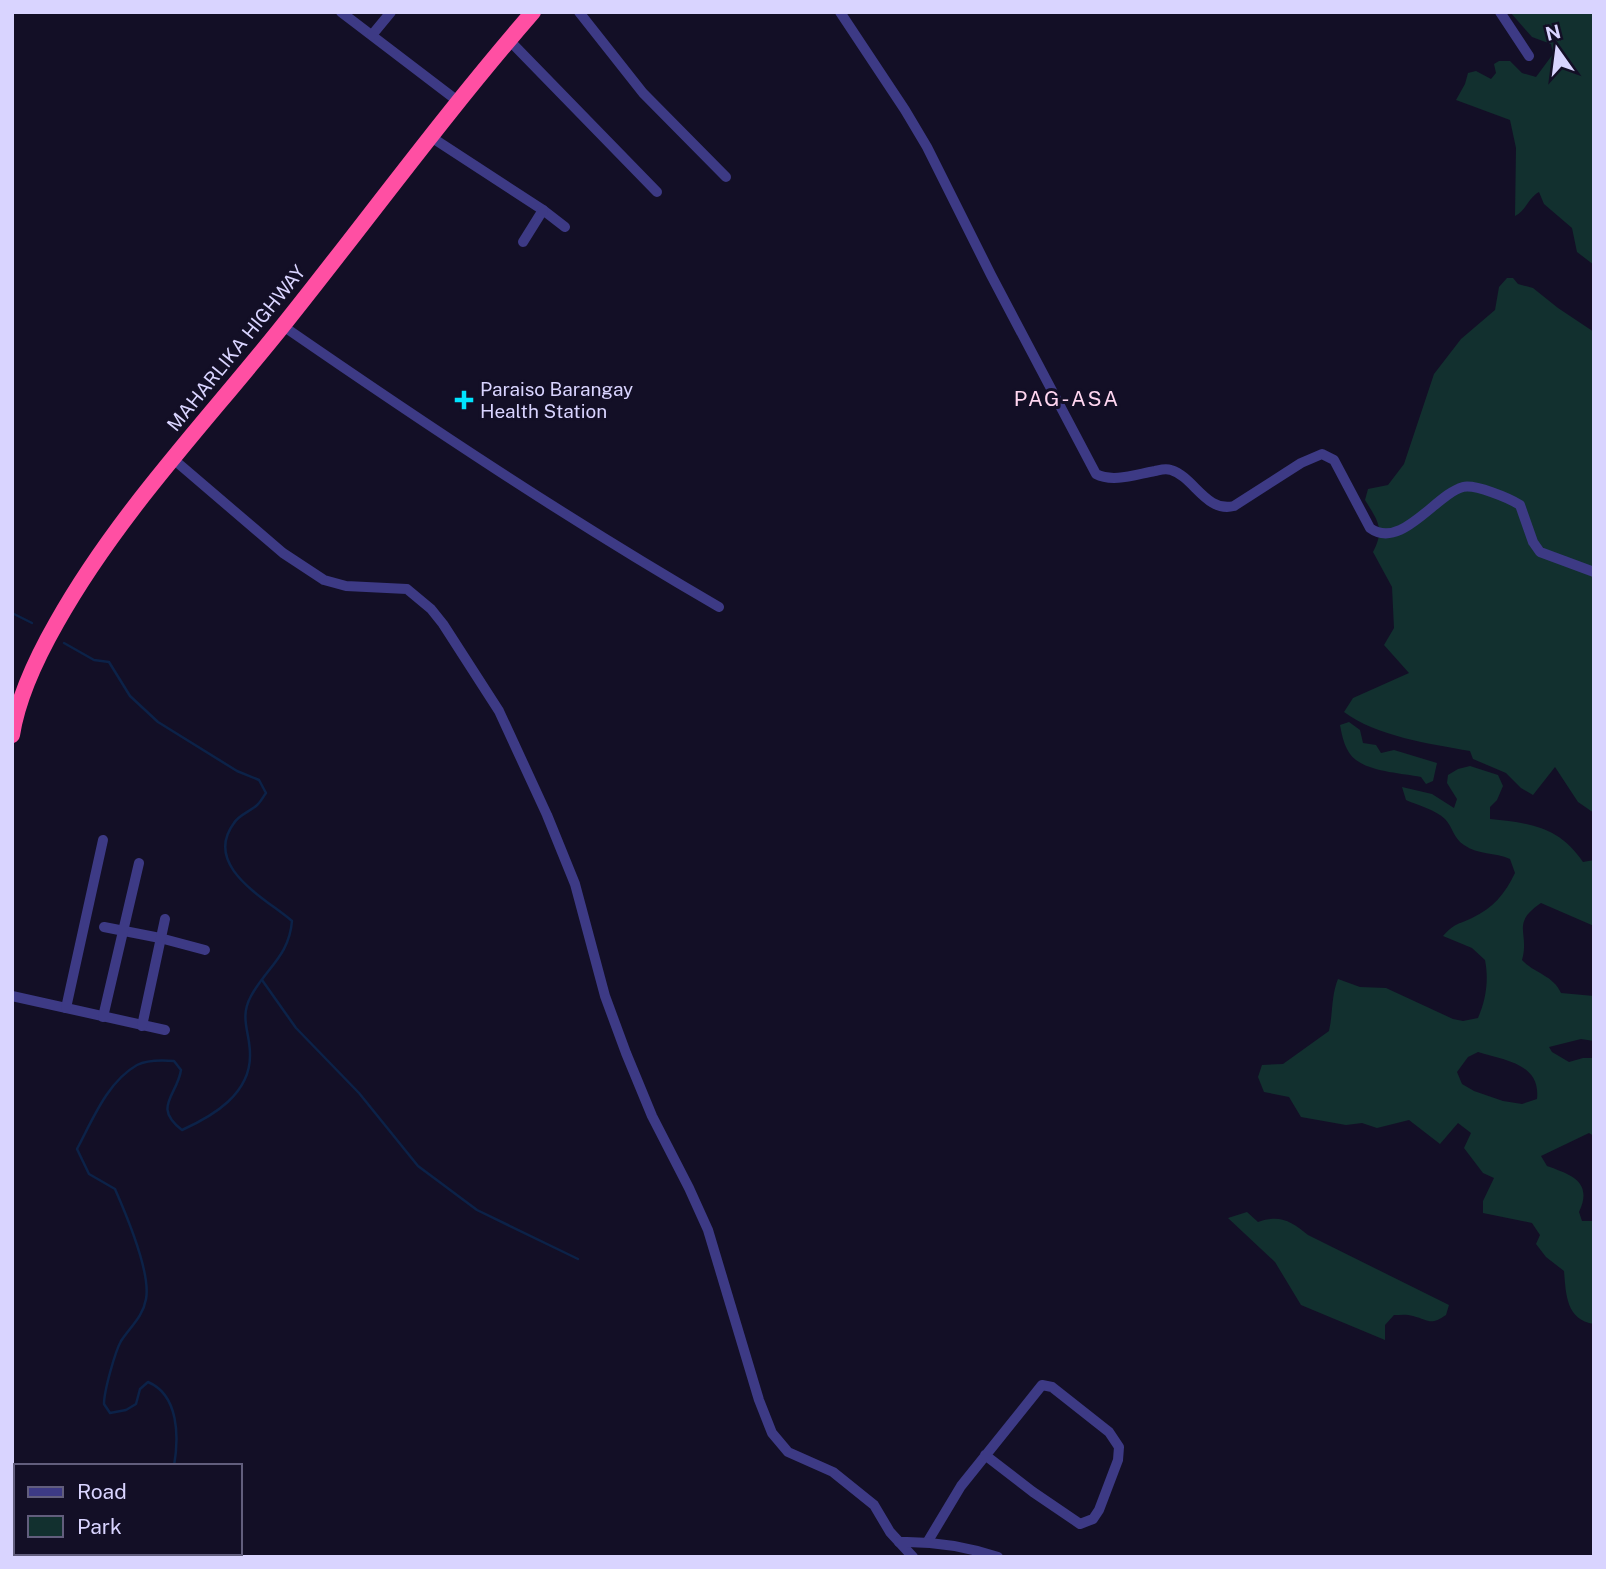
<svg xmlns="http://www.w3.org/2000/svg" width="1606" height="1569" font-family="'Public Sans',sans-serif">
<rect width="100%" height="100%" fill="#130f26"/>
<g fill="#12302f" fill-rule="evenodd">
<path d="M 1510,12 L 1594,12 L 1594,265 L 1577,252 L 1572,228 L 1544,204 L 1539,192 C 1528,198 1526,211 1515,216 L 1516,148 L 1510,120 L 1456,100 L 1465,84 L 1468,73 L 1476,71 L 1491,79 L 1496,73 L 1494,64 L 1499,61 L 1510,61 L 1522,73 L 1536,77 L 1553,54 L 1551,44 L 1532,37 Z"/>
<path d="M 1507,278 L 1513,278 L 1518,284 L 1533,288 L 1558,308 L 1594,332 L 1594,813 L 1578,802 L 1555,767 L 1533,795 L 1521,788 L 1506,773 L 1473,759 L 1470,751 C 1430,744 1376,736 1344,712 L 1353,698 L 1409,673 L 1384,645 L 1394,628 L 1392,587 L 1373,552 C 1385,529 1378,521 1365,500 L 1368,489 L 1388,485 L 1404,464 L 1434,374 L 1461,339 L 1495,310 L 1499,287 Z"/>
<path d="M 1349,722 L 1360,730 L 1363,743 L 1376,745 L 1381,753 L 1394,750 L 1437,763 L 1433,781 L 1426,784 L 1421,777 C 1401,773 1372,772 1356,760 C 1345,752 1342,736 1340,725 Z"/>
<path d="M 1470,766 L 1498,775 L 1503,786 L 1497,800 L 1490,807 L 1490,819 C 1529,823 1559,826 1583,862 L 1594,860 L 1594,926 L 1541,903 C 1510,924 1530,932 1522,960 C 1535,974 1553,975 1561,993 L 1594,996 L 1594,1041 L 1581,1039 L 1549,1047 L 1552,1052 L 1569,1062 L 1583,1058 L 1594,1058 L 1594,1136 L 1589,1133 L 1541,1156 L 1547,1166 C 1572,1175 1593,1182 1579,1212 L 1582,1221 L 1594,1221 L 1594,1324 C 1566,1320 1566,1294 1564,1271 L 1546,1257 L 1536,1244 L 1540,1235 L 1532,1223 L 1483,1213 L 1483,1201 L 1494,1178 L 1483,1173 L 1464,1148 L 1471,1133 L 1458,1123 L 1440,1144 L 1409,1120 L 1377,1128 L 1362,1123 L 1346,1125 L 1301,1117 L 1289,1097 L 1264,1092 L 1258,1077 L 1262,1065 L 1283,1064 L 1329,1031 C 1333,1014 1331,996 1338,979 L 1360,987 L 1386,988 L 1453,1019 L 1463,1021 L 1478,1018 C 1486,1000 1489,980 1485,960 L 1472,948 L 1443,936 C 1455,923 1457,925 1472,918 C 1493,908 1505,894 1515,873 L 1510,859 C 1495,852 1478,855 1464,845 C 1453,838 1453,827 1445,819 C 1436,810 1417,805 1406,800 L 1402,787 L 1432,794 L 1454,808 L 1457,799 L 1447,783 L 1448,775 L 1458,769 ZM 1478,1052 C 1503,1060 1541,1063 1537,1099 L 1522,1104 L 1503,1101 L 1474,1091 L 1462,1084 L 1457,1072 L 1468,1057 Z"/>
<path d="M 1247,1212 L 1258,1222 C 1280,1214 1291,1221 1308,1235 L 1449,1305 L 1446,1315 C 1430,1326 1429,1320 1413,1316 C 1407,1314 1400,1315 1394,1315 L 1385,1325 L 1385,1340 L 1301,1305 L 1275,1262 L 1228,1218 Z"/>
</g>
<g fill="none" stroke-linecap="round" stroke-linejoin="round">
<g stroke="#0c2248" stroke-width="2.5">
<path d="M 12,613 L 32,623"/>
<path d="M 64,643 L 94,660 L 109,662 L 130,696 L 158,722 L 237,771 L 259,780 L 266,793 C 263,797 260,803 256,806 C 249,812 239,815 234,823 C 202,866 265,898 292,921 C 289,956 267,967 251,996 C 239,1018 250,1032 250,1054 C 251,1094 213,1116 182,1130 C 152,1107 177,1096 181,1070 L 174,1061 C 162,1060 147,1060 137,1065 C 107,1082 92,1121 77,1149 L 89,1174 L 115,1189 C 126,1214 151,1273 146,1299 C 143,1317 130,1327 121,1341 C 115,1352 104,1391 104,1404 L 110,1413 L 126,1410 L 136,1404 L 140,1389 L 148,1382 C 179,1395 179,1437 174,1466"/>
<path d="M 262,980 L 296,1028 L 359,1093 L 418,1166 L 477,1210 L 578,1259"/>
<path d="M 238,1553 L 239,1557"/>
</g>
<g stroke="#3d3a85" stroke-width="10">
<path d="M 341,12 L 459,102"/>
<path d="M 579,12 L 643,93 L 726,177"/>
<path d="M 840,12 L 905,110 L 927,147 L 991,275 L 1096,474 C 1113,483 1137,474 1155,471 C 1160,470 1165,468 1171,470 C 1194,477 1206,513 1234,506 L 1301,463 L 1322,454 L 1334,460 L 1370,528 C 1401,551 1436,494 1463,487 C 1475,484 1509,498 1520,505 L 1533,542 L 1540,552 L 1594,572"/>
<path d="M 1500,12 L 1529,56"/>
<path d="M 372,35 L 391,12"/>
<path d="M 509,40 L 657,192"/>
<path d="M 431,137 L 543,210 L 565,227"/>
<path d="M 523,242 L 543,210"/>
<path d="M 283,326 C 425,424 569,520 719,607"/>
<path d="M 172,458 L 283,553 L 324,580 L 346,586 L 407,589 L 431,609 L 443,624 L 499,711 L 547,815 L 575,884 L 605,996 L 626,1053 L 652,1116 L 689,1188 L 708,1230 L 759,1400 L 772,1433 L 788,1452 L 833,1472 L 874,1505 L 890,1532 L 913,1557"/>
<path d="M 104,927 L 160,938 L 205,950"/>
<path d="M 12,996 L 165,1030"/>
<path d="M 66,1008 L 103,840"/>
<path d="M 103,1017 L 139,863"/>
<path d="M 142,1026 L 165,919"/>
<path d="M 928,1541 L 961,1486 L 1042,1385 L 1052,1387 L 1109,1432 L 1119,1447 L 1118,1460 L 1099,1510 L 1093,1519 L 1080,1524 L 1033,1492 L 985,1455"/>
<path d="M 899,1542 C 933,1541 965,1546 998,1557"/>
</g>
<path stroke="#ff4fa3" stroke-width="16" d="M 12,735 C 18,696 37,657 57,622 C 119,512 207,421 285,323 C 368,219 446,112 533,12"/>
</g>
<path fill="#00e5ff" stroke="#130f26" stroke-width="2.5" d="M460.5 389.5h7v7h7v7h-7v7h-7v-7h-7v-7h7z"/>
<g text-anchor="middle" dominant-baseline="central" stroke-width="6" stroke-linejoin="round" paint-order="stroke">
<g font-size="19" fill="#d9d4ff" stroke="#130f26">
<text transform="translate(236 348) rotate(-51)">MAHARLIKA HIGHWAY</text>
</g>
<g font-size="19" fill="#d9d4ff" stroke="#130f26" text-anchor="start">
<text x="480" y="389">Paraiso Barangay<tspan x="480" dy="22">Health Station</tspan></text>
</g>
<g font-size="21" letter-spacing="2" fill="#ffd6f0" stroke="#130f26">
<text x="1067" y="398">PAG-ASA</text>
</g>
</g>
<rect width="1606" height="1569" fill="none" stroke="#d9d4ff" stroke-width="28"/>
<rect x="14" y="1464" width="228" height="91" fill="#130f26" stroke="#625e7d" stroke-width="2"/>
<rect x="28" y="1487" width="35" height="10" fill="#3d3a85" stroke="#625e7d" stroke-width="2"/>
<text x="77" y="1499" font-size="21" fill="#d9d4ff">Road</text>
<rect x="28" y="1516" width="35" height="21" fill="#12302f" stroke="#625e7d" stroke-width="2"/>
<text x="77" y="1534" font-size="21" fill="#d9d4ff">Park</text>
<g transform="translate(1557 49) rotate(346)" stroke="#130f26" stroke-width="5" paint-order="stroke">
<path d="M0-5L12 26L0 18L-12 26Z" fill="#d9d4ff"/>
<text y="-10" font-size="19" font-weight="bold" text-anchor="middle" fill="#d9d4ff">N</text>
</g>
</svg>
